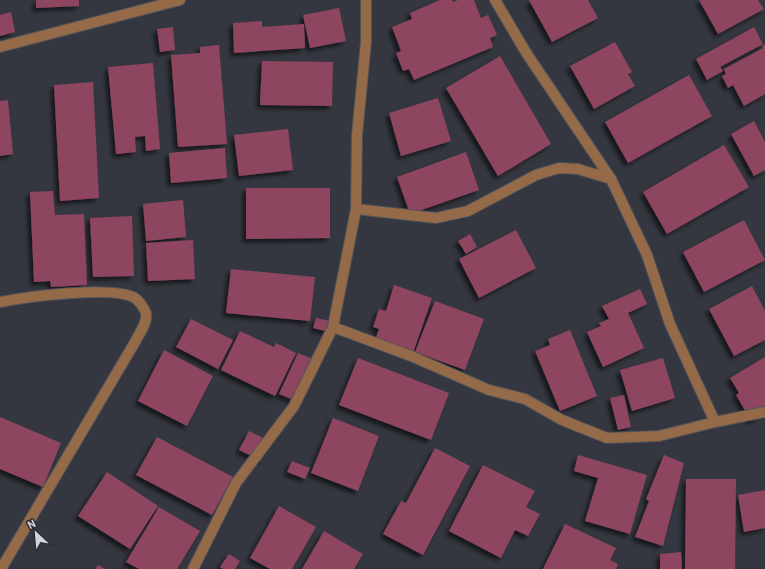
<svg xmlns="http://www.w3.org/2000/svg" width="765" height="569" font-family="Barlow,sans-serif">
<defs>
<filter id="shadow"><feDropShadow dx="-3.5" dy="3.5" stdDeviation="2" flood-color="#0009"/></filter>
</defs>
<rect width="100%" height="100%" fill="#353740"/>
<g fill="#8e4560" filter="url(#shadow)">
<path d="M 36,0 L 79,0 L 79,6 L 36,8 Z"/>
<path d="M 440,0 L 452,0 L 453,2 L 458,0 L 474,0 L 481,18 L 488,15 L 497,35 L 490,38 L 493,47 L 414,80 L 409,69 L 403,71 L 396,53 L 401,51 L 392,27 L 412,19 L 410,13 Z"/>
<path d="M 529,0 L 588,0 L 598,18 L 552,42 Z"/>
<path d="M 699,0 L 758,0 L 764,9 L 718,34 Z"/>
<path d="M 339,8 L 346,41 L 310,48 L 303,15 Z"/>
<path d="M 11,12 L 15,32 L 0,36 L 0,15 Z"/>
<path d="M 262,21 L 262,27 L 304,24 L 305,48 L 234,53 L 233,23 Z"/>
<path d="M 173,27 L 175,50 L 160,52 L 157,29 Z"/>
<path d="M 754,27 L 763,44 L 720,67 L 723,71 L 707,80 L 696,59 Z"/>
<path d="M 615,42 L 632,72 L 628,74 L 635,86 L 594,109 L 570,66 Z"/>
<path d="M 765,44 L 765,94 L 744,106 L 733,85 L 728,88 L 722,76 L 726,74 L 724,69 L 763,48 L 762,46 Z"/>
<path d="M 219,45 L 227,144 L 178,147 L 171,55 L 200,53 L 200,47 Z"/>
<path d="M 500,56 L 551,144 L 498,176 L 446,88 Z"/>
<path d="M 262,61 L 333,62 L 332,106 L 260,105 Z"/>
<path d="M 153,63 L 160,149 L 146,151 L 145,136 L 135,137 L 136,152 L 116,154 L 108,67 Z"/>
<path d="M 689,75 L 712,116 L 628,163 L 605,122 Z"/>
<path d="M 93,82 L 99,198 L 60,201 L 54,85 Z"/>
<path d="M 438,98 L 451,141 L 401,156 L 389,113 Z"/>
<path d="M 8,100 L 13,154 L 0,156 L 0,101 Z"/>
<path d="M 754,121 L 765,142 L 765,170 L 754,176 L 731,134 Z"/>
<path d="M 288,129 L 293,170 L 239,176 L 234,135 Z"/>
<path d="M 724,145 L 749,187 L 667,234 L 643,192 Z"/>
<path d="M 225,148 L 227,178 L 171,183 L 169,153 Z"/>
<path d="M 466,152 L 479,190 L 410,214 L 397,177 Z"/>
<path d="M 246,188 L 330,188 L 330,238 L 246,239 Z"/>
<path d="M 53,191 L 55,215 L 84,214 L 87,285 L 51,287 L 50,281 L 34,282 L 30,192 Z"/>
<path d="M 183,200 L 186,237 L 146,241 L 143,204 Z"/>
<path d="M 132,216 L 134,276 L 93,277 L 90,218 Z"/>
<path d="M 744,220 L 765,260 L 704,292 L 683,252 Z"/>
<path d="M 516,230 L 536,268 L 479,298 L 459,259 Z"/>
<path d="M 470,234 L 477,247 L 466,254 L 458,241 Z"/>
<path d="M 193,240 L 195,279 L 148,281 L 146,243 Z"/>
<path d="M 231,269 L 315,277 L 310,321 L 226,313 Z"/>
<path d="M 394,285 L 432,298 L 413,353 L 375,340 L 379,329 L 373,327 L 379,309 L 386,311 Z"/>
<path d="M 752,286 L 765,311 L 765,340 L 734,356 L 709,309 Z"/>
<path d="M 640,289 L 647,304 L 628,313 L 644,348 L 603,367 L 587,332 L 601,326 L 599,323 L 609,319 L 602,306 Z"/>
<path d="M 435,301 L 484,319 L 465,370 L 415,352 Z"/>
<path d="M 316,318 L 331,321 L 329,332 L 313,328 Z"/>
<path d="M 191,319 L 233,340 L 218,369 L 176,347 Z"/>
<path d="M 570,330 L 597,396 L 560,411 L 535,351 L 550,345 L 548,339 Z"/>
<path d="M 240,331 L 274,347 L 276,343 L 296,353 L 275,396 L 221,370 Z"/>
<path d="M 164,350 L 213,376 L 187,426 L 138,401 Z"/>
<path d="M 298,353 L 317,361 L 298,402 L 279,394 Z"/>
<path d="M 765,357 L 765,412 L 751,421 L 736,395 L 739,393 L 730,378 Z"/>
<path d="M 358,358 L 449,393 L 431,440 L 339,405 Z"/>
<path d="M 663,358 L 675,398 L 632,411 L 620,370 Z"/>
<path d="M 624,395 L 631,427 L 618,430 L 610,398 Z"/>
<path d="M 0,417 L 61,443 L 43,487 L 0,469 Z"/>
<path d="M 333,418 L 379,436 L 358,491 L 311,473 Z"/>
<path d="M 249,431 L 271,442 L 261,461 L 239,450 Z"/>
<path d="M 157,437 L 233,477 L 212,515 L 136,475 Z"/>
<path d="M 435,448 L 470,466 L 423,555 L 383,534 L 401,501 L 406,503 Z"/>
<path d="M 578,455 L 647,475 L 630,534 L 585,521 L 598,478 L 574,471 Z"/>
<path d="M 664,455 L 684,463 L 663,546 L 635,537 L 649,501 L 646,499 Z"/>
<path d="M 292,461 L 310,468 L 305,479 L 287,472 Z"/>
<path d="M 483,465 L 535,491 L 526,507 L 540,514 L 528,536 L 515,530 L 501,558 L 449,531 Z"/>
<path d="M 107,472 L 158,506 L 130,549 L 78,516 Z"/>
<path d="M 686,479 L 736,479 L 735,569 L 685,569 Z"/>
<path d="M 765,490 L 765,528 L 744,532 L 738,495 Z"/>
<path d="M 279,506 L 316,527 L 292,569 L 270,569 L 250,558 Z"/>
<path d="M 159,507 L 200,531 L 177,569 L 139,569 L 126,562 Z"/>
<path d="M 565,524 L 616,548 L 610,560 L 618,564 L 616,569 L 543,569 Z"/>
<path d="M 324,531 L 363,554 L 354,569 L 302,569 Z"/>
<path d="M 681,552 L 682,569 L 660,569 L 660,554 Z"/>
<path d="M 229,554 L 240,561 L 235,569 L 223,569 L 220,567 Z"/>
<path d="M 98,565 L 105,569 L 95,569 Z"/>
</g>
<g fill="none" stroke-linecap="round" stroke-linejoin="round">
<g stroke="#51535b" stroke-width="12">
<g id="minor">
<path d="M 495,0 L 527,54 L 611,179 L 647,255 L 670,324 L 715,422"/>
<path d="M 0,47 L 180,0"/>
<path d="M 356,209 L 436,218 L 468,211 L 536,175 L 559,168 L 578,169 L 611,179"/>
<path d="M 0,302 C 26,297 114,285 135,298 C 139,301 144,308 146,313 C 148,322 139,334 135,342 L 1,569"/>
<path d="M 333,327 L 411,356 L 489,390 L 525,399 L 562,420 L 607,438 L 659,436 L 715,422 L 765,412"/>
<path d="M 193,569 L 236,483 L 294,406 L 333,327 L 356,209 L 357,135 L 366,42 L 366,0"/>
</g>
</g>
<use href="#minor" stroke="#956a48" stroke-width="10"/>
</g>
<g transform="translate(36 533) rotate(334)" stroke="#2b2d35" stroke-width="3" paint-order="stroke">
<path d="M0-3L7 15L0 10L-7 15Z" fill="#d2d3d8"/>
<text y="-6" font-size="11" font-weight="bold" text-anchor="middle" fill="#d2d3d8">N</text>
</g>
</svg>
